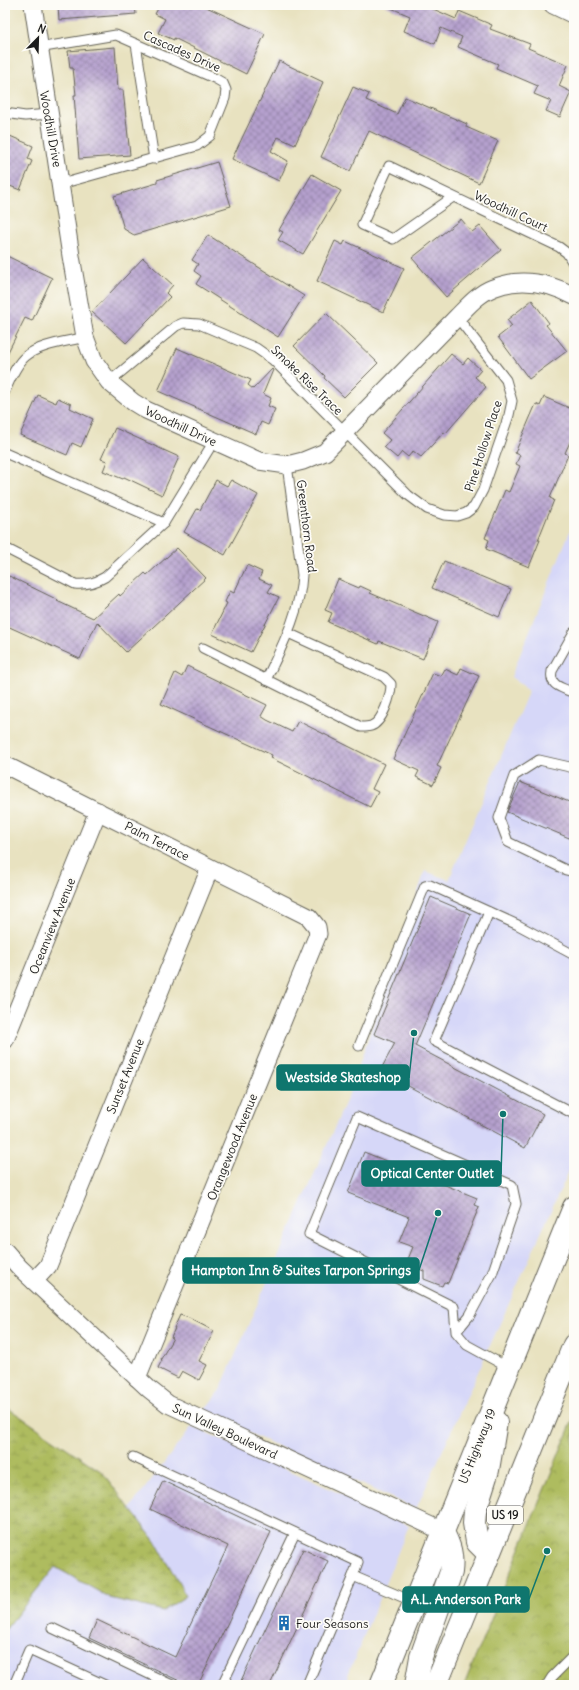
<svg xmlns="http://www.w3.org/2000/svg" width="579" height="1690" font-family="Delius,sans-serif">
<defs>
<pattern id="wetland-marsh" width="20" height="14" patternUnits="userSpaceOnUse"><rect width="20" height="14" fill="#aebc5f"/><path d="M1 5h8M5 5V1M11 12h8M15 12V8" fill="none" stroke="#95a152"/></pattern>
<pattern id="park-crowns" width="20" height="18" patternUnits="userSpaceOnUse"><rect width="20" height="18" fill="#aebc5f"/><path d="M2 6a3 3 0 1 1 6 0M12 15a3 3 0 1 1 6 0" fill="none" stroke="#95a152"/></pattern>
<pattern id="building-cross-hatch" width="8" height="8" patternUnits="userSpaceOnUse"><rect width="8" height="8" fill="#b5a0ce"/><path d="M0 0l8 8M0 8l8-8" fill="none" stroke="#9282a6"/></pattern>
</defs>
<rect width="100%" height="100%" fill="#fdfcf7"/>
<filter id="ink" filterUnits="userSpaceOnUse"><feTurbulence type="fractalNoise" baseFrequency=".025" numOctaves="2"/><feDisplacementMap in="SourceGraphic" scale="8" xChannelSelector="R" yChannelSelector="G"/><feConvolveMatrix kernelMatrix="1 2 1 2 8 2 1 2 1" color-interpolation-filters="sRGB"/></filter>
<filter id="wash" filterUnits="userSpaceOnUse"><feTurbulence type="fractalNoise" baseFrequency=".012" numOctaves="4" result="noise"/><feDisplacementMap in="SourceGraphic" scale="16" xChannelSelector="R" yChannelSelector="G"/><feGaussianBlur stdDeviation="0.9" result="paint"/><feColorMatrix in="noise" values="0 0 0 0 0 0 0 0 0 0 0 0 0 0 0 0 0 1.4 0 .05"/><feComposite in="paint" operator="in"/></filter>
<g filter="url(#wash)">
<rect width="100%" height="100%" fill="#e8e2c0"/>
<g fill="#d6d7f8">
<path d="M 574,521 L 574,1160 L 416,1509 L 203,1412 L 220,1390 L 350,1092 L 425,871 L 449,880 L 529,690 L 511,677 Z"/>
<path d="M 192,1426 L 409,1525 L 344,1685 L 5,1685 L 5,1630 L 55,1567 L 110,1598 L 163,1611 L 186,1596 L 157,1544 L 130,1508 Z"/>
</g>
<path fill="url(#wetland-marsh)" stroke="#656c3e" d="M 5,1406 L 102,1472 L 157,1544 L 186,1596 L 163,1611 L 110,1598 L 55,1567 L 5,1630 Z"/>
<path fill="url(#park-crowns)" stroke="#656c3e" d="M 574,1417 L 574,1685 L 464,1685 Z"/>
<g id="blocks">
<g fill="url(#building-cross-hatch)">
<path d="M 58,5 L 135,5 L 136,14 L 59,20 Z"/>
<path d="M 160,5 L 202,5 L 265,34 L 246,74 L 174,38 L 174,40 L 158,33 L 165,19 L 155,14 Z"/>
<path d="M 384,5 L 432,5 L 431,8 L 456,19 L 459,11 L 492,25 L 490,29 L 530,44 L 528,48 L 568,65 L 559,86 L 571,92 L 560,117 L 546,111 L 551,101 L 534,94 L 538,86 L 496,68 L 498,64 L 458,47 L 462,37 L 441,28 L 435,44 L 404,31 L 410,16 Z"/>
<path d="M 115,47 L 118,90 L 123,90 L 130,155 L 79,159 L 74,95 L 76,95 L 73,68 L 70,68 L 68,51 Z"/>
<path d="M 279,61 L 323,82 L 295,145 L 278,137 L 271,151 L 288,161 L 279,181 L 232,159 Z"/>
<path d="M 353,87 L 369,94 L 366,100 L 397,114 L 405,97 L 467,124 L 466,127 L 498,141 L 479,183 L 369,131 L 350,171 L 321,157 Z"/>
<path d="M 10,136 L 33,146 L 28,159 L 32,161 L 20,190 L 5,184 L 5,148 Z"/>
<path d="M 217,162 L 231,206 L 134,235 L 124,229 L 114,196 L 157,183 L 157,180 Z"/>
<path d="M 312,174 L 341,191 L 303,254 L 278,240 L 283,232 L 279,230 Z"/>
<path d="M 461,219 L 472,232 L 480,226 L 501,250 L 446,297 L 412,258 Z"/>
<path d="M 208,235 L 304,296 L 278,337 L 196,284 L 201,276 L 194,271 L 198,264 L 192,260 Z"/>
<path d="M 335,241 L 343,245 L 345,241 L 404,268 L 383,312 L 317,281 Z"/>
<path d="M 5,255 L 52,278 L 32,321 L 25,318 L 5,358 Z"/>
<path d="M 143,258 L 173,285 L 166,293 L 170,297 L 126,343 L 92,312 Z"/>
<path d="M 532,300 L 549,323 L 546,325 L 567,351 L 529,379 L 498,337 L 512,326 L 507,320 Z"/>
<path d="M 326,313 L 378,363 L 344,397 L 324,378 L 325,376 L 294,346 Z"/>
<path d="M 177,348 L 251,380 L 248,385 L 253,389 L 272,369 L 273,370 L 263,394 L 271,398 L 268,406 L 275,409 L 268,425 L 261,422 L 256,434 L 158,391 Z"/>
<path d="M 451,354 L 463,364 L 468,358 L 481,370 L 475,377 L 486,387 L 445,434 L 444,432 L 421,457 L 413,451 L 408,457 L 402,452 L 397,458 L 384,447 L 390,440 L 382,433 Z"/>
<path d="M 38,395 L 56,403 L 58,398 L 71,404 L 70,408 L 93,419 L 81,447 L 72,443 L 67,455 L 20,435 Z"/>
<path d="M 544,397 L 574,410 L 574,433 L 565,453 L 568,455 L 550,498 L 554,500 L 538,540 L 540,540 L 529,567 L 486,549 L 489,540 L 485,538 L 505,490 L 509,492 L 520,466 L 516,464 L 520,455 L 515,453 L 529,420 L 536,404 L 540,406 Z"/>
<path d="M 115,428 L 179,457 L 162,495 L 124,477 L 123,479 L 103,471 L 107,461 L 101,459 Z"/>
<path d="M 216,480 L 227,486 L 231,480 L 258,495 L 225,555 L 184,532 L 197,509 L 200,510 Z"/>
<path d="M 177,548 L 206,578 L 126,652 L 97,622 L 80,659 L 5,625 L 5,584 L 9,576 L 58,600 L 57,601 L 93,618 L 119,594 L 120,596 L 145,573 L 147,575 Z"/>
<path d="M 444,561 L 511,589 L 499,617 L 432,588 Z"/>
<path d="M 247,565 L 262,572 L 259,579 L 272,585 L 268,592 L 279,597 L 251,652 L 212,634 L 227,603 L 225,602 L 230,591 L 234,593 Z"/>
<path d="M 338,579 L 359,588 L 360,586 L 371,591 L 370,593 L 438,622 L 423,659 L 379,641 L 378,644 L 328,622 L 332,613 L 325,610 Z"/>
<path d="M 187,666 L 267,705 L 261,716 L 267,720 L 292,732 L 298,721 L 384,764 L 372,789 L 378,792 L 370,807 L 271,758 L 272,755 L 161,704 L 175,673 L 182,677 Z"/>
<path d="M 461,668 L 479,676 L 437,766 L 441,768 L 433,785 L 416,777 L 419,771 L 393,759 L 433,673 L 441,676 L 445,669 L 458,675 Z"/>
<path d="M 520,782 L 574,804 L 574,840 L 507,812 Z"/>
<path d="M 431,897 L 471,914 L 415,1046 L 543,1114 L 525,1148 L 380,1071 L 395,1043 L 374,1034 Z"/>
<path d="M 364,1152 L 477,1198 L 474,1205 L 479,1207 L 448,1283 L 444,1282 L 442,1286 L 424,1279 L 424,1271 L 406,1264 L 413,1247 L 399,1242 L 409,1217 L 348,1193 Z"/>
<path d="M 180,1315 L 189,1318 L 214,1331 L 199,1361 L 207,1365 L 199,1380 L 182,1371 L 178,1378 L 158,1368 L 162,1360 L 161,1359 L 173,1338 L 171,1337 L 175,1328 L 174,1328 Z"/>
<path d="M 163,1481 L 271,1532 L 198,1685 L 188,1685 L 89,1638 L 97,1620 L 175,1657 L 228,1546 L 150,1509 Z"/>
<path d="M 303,1549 L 328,1561 L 270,1685 L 239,1685 Z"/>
</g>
</g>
</g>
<g filter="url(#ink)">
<use href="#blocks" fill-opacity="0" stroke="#636155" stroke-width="1"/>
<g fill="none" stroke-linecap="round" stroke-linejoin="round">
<g stroke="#636155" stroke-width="11">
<g id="service">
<path d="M 136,44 L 154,159"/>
<path d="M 38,48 L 116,35 L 216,79 L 223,83 L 226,90 L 225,98 L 210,136 L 197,146 L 61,184"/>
<path d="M 5,113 L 25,116 L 49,114"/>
<path d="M 453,197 L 393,239 L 362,225 L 389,166 L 559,247 L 567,253 L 574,265"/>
<path d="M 109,382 L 176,326 L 183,323 L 199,324 L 256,348 L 273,360 L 408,495 L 427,509 L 444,515 L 457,516 L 466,513 L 474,507 L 483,490 L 509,415 L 512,401 L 506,380 L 457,317"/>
<path d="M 5,391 C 10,380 16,364 26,356 C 41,344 67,342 85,337"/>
<path d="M 5,453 L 164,523"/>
<path d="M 5,548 L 75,584 C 87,585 95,583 105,577 L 164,523 L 214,441"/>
<path d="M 203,648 L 361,727 C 364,727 368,727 371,726 C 383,722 391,695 391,684 L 384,677 L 288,633"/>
<path d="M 266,680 C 282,646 300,613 302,575 L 287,465"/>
<path d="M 574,693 C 561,687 549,686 552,671 L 574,632"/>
<path d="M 574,768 L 539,760 L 514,776 L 499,818 L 508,842 L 566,870 L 574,872"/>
<path d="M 489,912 L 434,1041 L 574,1114"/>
<path d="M 359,1046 L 425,886 L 430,885 L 518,925 L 574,955"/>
<path d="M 456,1332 L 470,1315 L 492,1274 L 516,1204 L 512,1185 L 357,1117 L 309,1234 L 454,1307 L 456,1332 L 467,1345 L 509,1368"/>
<path d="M 133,1457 L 358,1562 L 353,1576"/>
<path d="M 52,1628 L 172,1685"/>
<path d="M 14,1685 L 29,1650 L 105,1685"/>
<path d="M 222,1685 L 295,1533"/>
<path d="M 307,1685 L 353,1576 L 414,1602"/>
<path d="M 547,1685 L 552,1677 L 574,1655"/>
</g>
</g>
<g stroke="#636155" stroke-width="19">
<g id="minor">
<path d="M 33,5 L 71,256 L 85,337 L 94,361 L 109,382 L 133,402 L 146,410 L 259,461 L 287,465 L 303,461 L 325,452 L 457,317 C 467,307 479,293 493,288 C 520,277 549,283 574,296"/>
<path d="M 553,5 L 574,15"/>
<path d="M 5,765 L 309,917 L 317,927 L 318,934 L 137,1378"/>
<path d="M 5,1040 L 98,811"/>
<path d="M 5,1251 L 20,1268 L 149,1389 L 168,1404 L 442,1531"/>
<path d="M 34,1281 L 48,1266 L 210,868"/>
</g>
</g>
<g stroke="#636155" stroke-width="24">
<g id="trunk">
<path d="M 489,1554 L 477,1542 L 474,1523 L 475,1511 L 488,1470 L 496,1422"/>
<path d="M 381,1685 L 574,1207"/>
<path d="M 416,1685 L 421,1657 L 451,1572 C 453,1556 450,1545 442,1531"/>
<path d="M 436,1685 L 574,1345"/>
</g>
</g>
<use href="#service" stroke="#fff" stroke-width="9"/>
<use href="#minor" stroke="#fff" stroke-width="17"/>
<use href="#trunk" stroke="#fff" stroke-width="22"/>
</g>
</g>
<defs>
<g id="building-bare" transform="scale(1.2)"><path d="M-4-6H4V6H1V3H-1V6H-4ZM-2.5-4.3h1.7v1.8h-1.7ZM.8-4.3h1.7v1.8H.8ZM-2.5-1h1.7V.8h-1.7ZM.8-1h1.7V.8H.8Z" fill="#1f6fb2" stroke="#fdfcf7" stroke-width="2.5" paint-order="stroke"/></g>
</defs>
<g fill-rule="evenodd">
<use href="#building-bare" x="284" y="1623"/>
</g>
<g text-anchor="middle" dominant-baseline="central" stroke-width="3.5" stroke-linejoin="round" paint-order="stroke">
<rect fill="#fdfcf7" stroke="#605f5e" stroke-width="1" x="487" y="1506" width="36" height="18" rx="3"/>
<g font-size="11" font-weight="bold" fill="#1c1c1c">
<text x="505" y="1515">US 19</text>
</g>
<g font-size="12" fill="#1c1c1c" stroke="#fdfcf7">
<text transform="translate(182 51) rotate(24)">Cascades Drive</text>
<text transform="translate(51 129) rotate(80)">Woodhill Drive</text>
<text transform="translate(511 211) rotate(25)">Woodhill Court</text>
<text transform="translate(307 380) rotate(44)">Smoke Rise Trace</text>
<text transform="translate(181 426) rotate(25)">Woodhill Drive</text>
<text transform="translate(483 446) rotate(-72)">Pine Hollow Place</text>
<text transform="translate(307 526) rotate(83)">Greenthorn Road</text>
<text transform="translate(157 841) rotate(27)">Palm Terrace</text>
<text transform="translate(52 926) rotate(-68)">Oceanview Avenue</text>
<text transform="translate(125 1076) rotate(-68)">Sunset Avenue</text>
<text transform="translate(232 1147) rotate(-68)">Orangewood Avenue</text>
<text transform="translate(225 1431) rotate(25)">Sun Valley Boulevard</text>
<text transform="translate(477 1446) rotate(-68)">US Highway 19</text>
</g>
<g font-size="12" fill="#1c1c1c" stroke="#fdfcf7" text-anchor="start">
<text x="296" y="1623">Four Seasons</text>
</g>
</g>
<path fill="none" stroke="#0f766e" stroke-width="1.5" d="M414 1033L409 1078M503 1114L501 1174M438 1213L419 1270M547 1551L529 1599"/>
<g fill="#0f766e" stroke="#fdfcf7" stroke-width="1.5">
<circle cx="414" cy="1033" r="4"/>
<circle cx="503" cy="1114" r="4"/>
<circle cx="438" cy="1213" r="4"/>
<circle cx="547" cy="1551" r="4"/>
</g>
<g fill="#0f766e" stroke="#0f766e" stroke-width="1.5">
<rect x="277" y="1065" width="132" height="25" rx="4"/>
<rect x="362" y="1161" width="139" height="25" rx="4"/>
<rect x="183" y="1258" width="236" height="25" rx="4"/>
<rect x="403" y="1587" width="126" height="25" rx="4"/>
</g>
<g font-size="13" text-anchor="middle" font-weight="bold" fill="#fff">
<text x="343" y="1082">Westside Skateshop</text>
<text x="432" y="1178">Optical Center Outlet</text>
<text x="301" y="1275">Hampton Inn &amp; Suites Tarpon Springs</text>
<text x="466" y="1604">A.L. Anderson Park</text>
</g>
<rect width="579" height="1690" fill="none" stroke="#fdfcf7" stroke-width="20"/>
<g transform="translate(38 38) rotate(23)" stroke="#fdfcf7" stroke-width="3" paint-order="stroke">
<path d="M0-3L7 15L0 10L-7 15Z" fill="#1c1c1c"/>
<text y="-6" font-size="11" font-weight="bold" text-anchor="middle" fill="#1c1c1c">N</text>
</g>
</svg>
